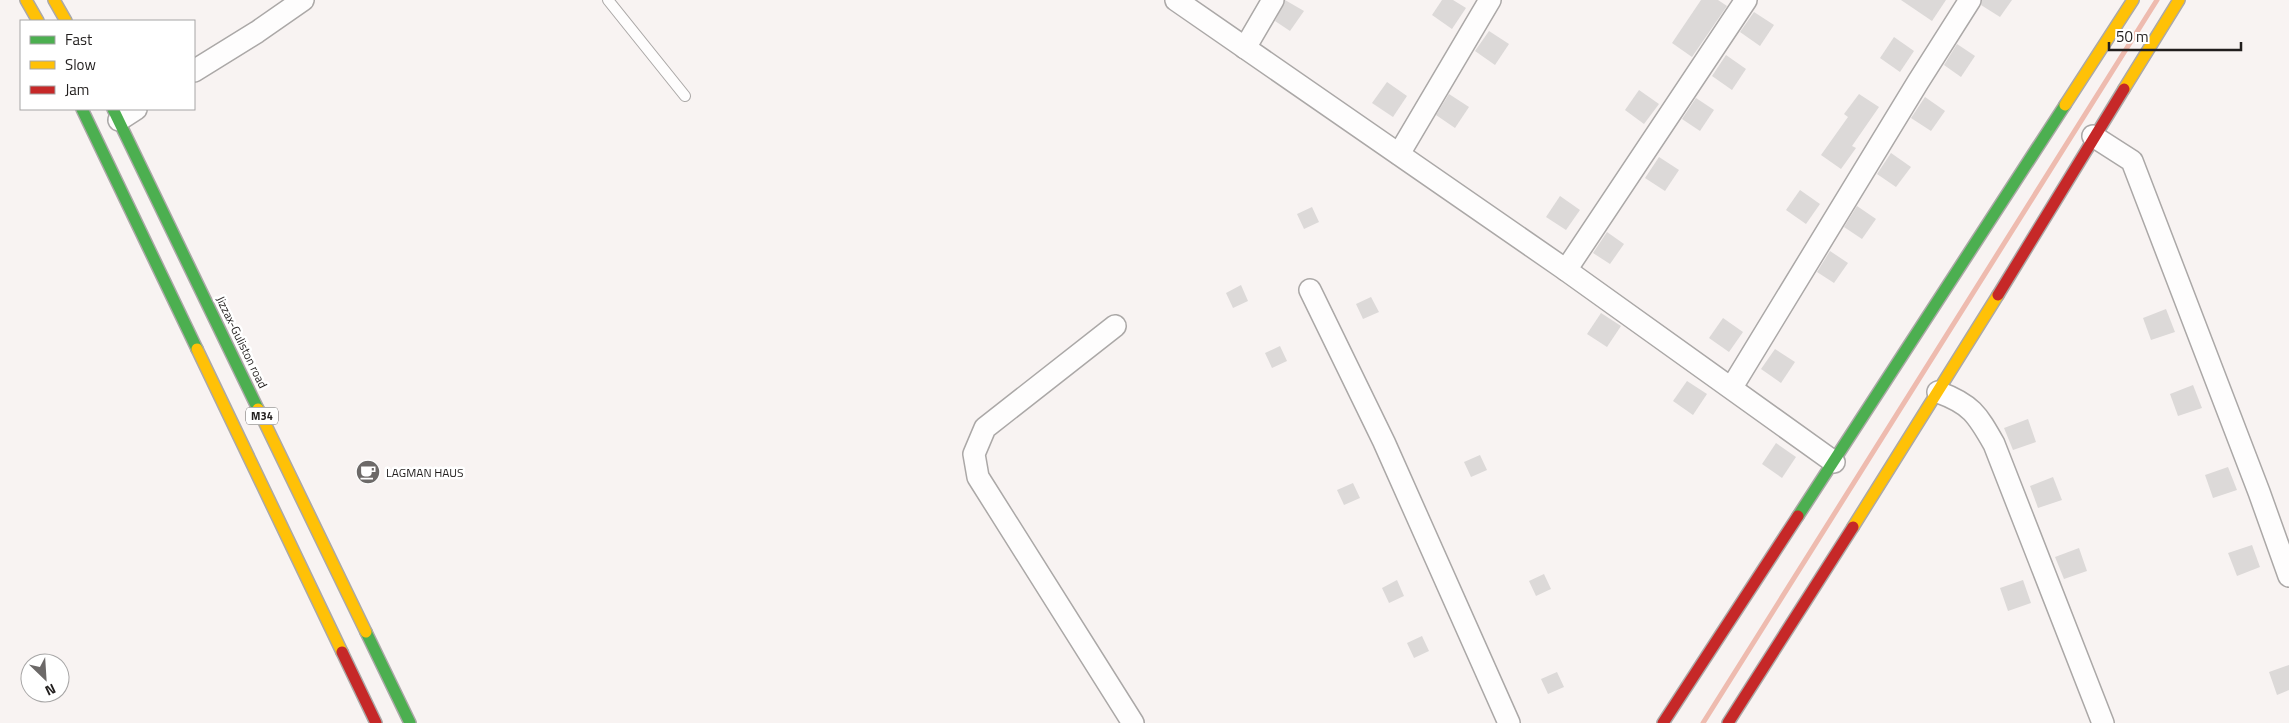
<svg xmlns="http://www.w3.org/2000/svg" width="2289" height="723" font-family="'Titillium Web',sans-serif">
<rect width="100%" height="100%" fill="#f8f3f2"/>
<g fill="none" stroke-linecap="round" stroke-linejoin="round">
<path stroke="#eebbaf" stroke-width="5" d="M 1703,723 L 2157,0"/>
</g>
<g fill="#dcd9d8">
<path d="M 1285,0 L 1304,11 L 1290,31 L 1275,21 Z"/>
<path d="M 1442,0 L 1453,0 L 1466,8 L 1452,29 L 1432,15 Z"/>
<path d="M 1701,0 L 1718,0 L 1727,6 L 1692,57 L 1672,43 Z"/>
<path d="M 1901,0 L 1946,0 L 1932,21 Z"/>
<path d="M 1982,0 L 2012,0 L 2000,17 L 1981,5 Z"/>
<path d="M 1754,12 L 1774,25 L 1760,46 L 1740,32 Z"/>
<path d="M 1489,31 L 1509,44 L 1495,65 L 1475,51 Z"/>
<path d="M 1894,37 L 1914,51 L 1900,72 L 1880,58 Z"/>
<path d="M 1957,44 L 1975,56 L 1961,77 L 1944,65 Z"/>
<path d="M 1726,55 L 1746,69 L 1732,90 L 1712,76 Z"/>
<path d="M 1387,82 L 1407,96 L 1393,117 L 1372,103 Z"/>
<path d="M 1639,90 L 1659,104 L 1644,124 L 1625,110 Z"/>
<path d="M 1449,94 L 1469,107 L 1455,128 L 1436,115 Z"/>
<path d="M 1859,94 L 1879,107 L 1852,146 L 1856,148 L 1841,169 L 1821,155 L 1848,117 L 1844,114 Z"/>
<path d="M 1925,97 L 1945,111 L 1931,131 L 1911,118 Z"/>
<path d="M 1696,98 L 1714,110 L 1700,131 L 1682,119 Z"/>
<path d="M 1891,153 L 1911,167 L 1896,187 L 1877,174 Z"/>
<path d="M 1659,157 L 1679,170 L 1665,191 L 1645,178 Z"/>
<path d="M 1800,190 L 1820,204 L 1806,224 L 1786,210 Z"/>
<path d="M 1560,196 L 1580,210 L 1566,230 L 1546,217 Z"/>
<path d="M 1857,206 L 1876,219 L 1862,239 L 1844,227 Z"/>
<path d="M 1312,207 L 1319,222 L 1304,229 L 1297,214 Z"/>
<path d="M 1607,232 L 1624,244 L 1610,264 L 1593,253 Z"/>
<path d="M 1830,251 L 1848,263 L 1834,283 L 1817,272 Z"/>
<path d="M 1241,285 L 1248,301 L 1233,308 L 1226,293 Z"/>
<path d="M 1371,297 L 1379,312 L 1363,319 L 1356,304 Z"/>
<path d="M 2166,309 L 2175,332 L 2151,340 L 2143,318 Z"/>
<path d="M 1601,313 L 1621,326 L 1607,347 L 1587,334 Z"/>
<path d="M 1723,318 L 1743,332 L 1729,352 L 1709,338 Z"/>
<path d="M 1280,346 L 1287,361 L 1272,368 L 1265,353 Z"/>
<path d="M 1775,349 L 1795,362 L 1781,383 L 1761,369 Z"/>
<path d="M 1687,381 L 1707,394 L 1693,415 L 1673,401 Z"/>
<path d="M 2193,385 L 2202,408 L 2178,416 L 2170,394 Z"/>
<path d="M 2028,419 L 2036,442 L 2013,450 L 2004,428 Z"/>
<path d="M 1776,443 L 1796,457 L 1782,478 L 1762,464 Z"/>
<path d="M 1480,455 L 1487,470 L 1471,477 L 1464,462 Z"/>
<path d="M 2228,467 L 2237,490 L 2213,498 L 2205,475 Z"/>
<path d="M 2053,477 L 2062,500 L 2038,508 L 2030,486 Z"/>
<path d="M 1353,483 L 1360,498 L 1344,505 L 1337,490 Z"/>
<path d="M 2252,545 L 2260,567 L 2237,576 L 2228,553 Z"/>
<path d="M 2079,548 L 2087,571 L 2064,579 L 2055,557 Z"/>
<path d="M 1544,574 L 1551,589 L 1536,596 L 1529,581 Z"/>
<path d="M 1397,580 L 1404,596 L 1389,603 L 1382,588 Z"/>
<path d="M 2023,580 L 2031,603 L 2008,611 L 2000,588 Z"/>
<path d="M 1422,636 L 1429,651 L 1414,658 L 1407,643 Z"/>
<path d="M 2289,665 L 2289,690 L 2277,695 L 2269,672 Z"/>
<path d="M 1557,672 L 1564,687 L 1548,694 L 1541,679 Z"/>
</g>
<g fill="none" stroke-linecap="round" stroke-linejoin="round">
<g stroke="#aba8a7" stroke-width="12">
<path id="lane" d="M 608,0 L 685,96"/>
</g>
<g stroke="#aba8a7" stroke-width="24">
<g id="street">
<path d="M 1176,0 L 1566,270 L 1834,462"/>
<path d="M 1245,48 L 1273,0"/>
<path d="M 194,71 L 257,32 L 303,0"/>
<path d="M 119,120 L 136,109"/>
<path d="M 2093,136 L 2132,161 L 2259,492 L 2289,576"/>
<path d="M 1399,154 L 1490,0"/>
<path d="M 1566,270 L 1746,0"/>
<path d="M 1310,290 L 1384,442 L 1509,723"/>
<path d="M 1115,326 L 985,428 L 974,454 L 978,477 L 1133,723"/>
<path d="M 1732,387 L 1918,82 L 1970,0"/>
<path d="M 1938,392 C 1971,404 1977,414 1994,444 L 2103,723"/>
</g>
</g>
<g stroke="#aba8a7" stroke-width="14">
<g id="fast">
<path d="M 82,109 L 197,349"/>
<path d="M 113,109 L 258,409"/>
<path d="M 1798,516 L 2065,105"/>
<path d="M 366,632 L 410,723"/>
</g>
</g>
<g stroke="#aba8a7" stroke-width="14">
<g id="slow">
<path d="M 26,0 L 38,21"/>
<path d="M 54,0 L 66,21"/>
<path d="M 2124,89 L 2179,0"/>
<path d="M 2065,105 L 2133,0"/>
<path d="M 197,349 L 342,652"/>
<path d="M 258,409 L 366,632"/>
<path d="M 1853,527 L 1998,295"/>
</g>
</g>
<g stroke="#aba8a7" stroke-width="14">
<g id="jam">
<path d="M 1998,295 L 2124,89"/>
<path d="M 342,652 L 376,723"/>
<path d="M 1663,723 L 1798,516"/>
<path d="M 1728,723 L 1853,527"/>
</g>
</g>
<use href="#lane" stroke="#fefdfd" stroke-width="10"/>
<use href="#street" stroke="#fefdfd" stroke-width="21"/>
<use href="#fast" stroke="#4caf50" stroke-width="11"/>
<use href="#slow" stroke="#ffc107" stroke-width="11"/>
<use href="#jam" stroke="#c62828" stroke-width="11"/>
</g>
<defs>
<g id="cafe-disc" transform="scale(1.25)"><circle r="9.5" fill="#6c6968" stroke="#fff"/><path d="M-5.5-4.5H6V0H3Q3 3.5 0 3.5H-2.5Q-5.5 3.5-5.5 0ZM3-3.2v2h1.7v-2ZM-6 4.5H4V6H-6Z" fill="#fff"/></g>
</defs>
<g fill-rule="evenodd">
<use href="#cafe-disc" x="368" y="472"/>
</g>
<g text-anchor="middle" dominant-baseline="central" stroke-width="5" stroke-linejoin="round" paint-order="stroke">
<rect fill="#fff" stroke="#646261" stroke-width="1" x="246" y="407.5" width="32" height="17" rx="4"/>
<g font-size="11" font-weight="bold" fill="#211e1d">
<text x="262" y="416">M34</text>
</g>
<g font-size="12" fill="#211e1d" stroke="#fff">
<text transform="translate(242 342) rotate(64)">Jizzax-Guliston road</text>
</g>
<g font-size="12" fill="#211e1d" stroke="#fff" text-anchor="start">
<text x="386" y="472">LAGMAN HAUS</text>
</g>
</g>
<rect x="20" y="20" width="175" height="90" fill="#ffffff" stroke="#a6a5a5"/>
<rect x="30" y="36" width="25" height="8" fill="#4caf50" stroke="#a6a5a5"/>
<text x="65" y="45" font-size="15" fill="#211e1d">Fast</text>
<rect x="30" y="61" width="25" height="8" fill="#ffc107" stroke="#a6a5a5"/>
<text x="65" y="70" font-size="15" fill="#211e1d">Slow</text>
<rect x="30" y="86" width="25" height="8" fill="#c62828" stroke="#a6a5a5"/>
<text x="65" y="95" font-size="15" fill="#211e1d">Jam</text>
<g transform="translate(45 678) rotate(155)"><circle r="24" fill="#ffffff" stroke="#a6a5a5"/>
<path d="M0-4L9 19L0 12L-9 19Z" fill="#6c6968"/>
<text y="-8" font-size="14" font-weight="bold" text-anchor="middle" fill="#211e1d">N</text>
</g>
<path d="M2109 42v8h132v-8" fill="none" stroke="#211e1d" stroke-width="2.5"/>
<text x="2116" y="42" font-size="15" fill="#211e1d" stroke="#ffffff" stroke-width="4" paint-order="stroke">50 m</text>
</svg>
